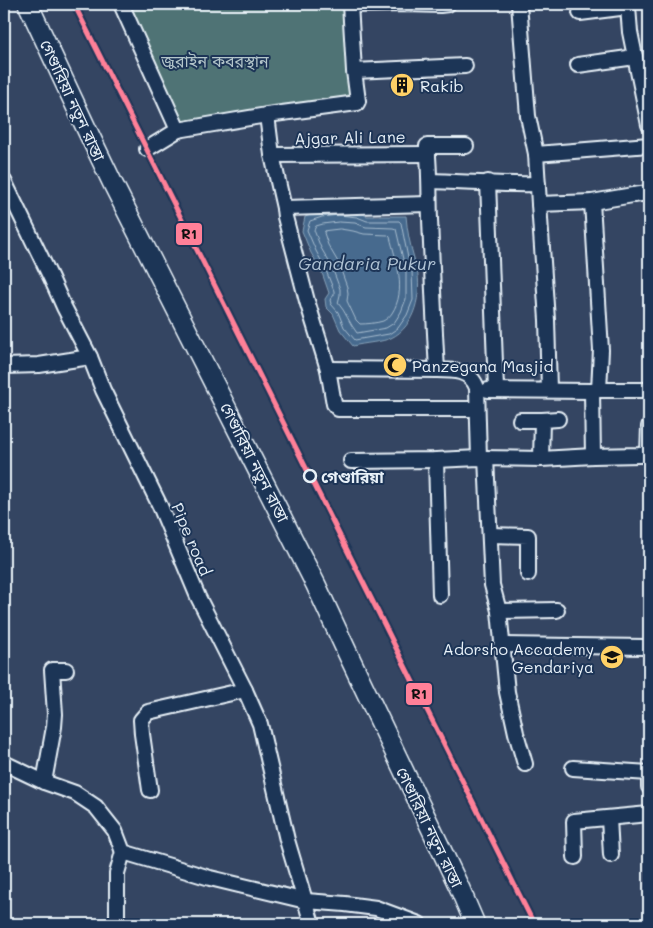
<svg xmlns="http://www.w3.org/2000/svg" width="653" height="928" font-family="Mali,'Noto Sans Bengali',sans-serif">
<rect width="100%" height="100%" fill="#344562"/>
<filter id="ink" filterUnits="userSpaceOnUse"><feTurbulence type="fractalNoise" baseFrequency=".02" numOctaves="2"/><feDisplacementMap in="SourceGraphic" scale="10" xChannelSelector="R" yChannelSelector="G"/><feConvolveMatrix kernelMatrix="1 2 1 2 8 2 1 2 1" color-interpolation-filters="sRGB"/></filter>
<g filter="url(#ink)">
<path fill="#507374" stroke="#9cb2b6" d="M 126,4 L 345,4 L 351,93 L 337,101 L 181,122 Z"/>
<path fill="#466b8e" stroke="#87a1b8" d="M 320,212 L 358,212 L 367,216 L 406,216 C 407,230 410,245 414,258 C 415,262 417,266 417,269 C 422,293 415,327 391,338 C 383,342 364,343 353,346 L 340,330 L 333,314 L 326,307 L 325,299 L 329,293 L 321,270 L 311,253 L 302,231 L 305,217 Z"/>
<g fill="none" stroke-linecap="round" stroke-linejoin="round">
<g stroke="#a7bbce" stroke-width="1">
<path d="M 339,215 L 357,217 L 367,221 L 399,221 L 401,223 L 408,258 L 412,271 L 413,300 L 407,315 L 398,328 L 389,334 L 355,340 L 344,327 L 338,312 L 331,304 L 330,300 L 334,295 L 334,291 L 325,268 L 316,251 L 307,230 L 310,221 L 322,217 Z"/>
<path d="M 339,222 L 355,223 L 366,227 L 393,228 L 396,229 L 406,272 L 406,299 L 401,312 L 394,323 L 386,328 L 357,333 C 349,323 346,312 338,303 L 340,295 L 340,289 L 331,265 L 321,248 L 314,230 L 316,226 L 323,224 Z"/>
<path d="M 340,229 L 353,231 L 364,234 L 388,235 L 390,237 C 396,261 407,290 392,313 C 390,316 387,319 383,321 C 377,323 367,324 360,324 L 356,320 L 347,301 L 348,293 L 347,287 L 338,262 L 328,245 L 324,233 L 325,231 Z"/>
</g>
<g stroke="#e8f1f8" stroke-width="18">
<g id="minor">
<path d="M 121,4 L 178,130"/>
<path d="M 519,4 L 528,116 L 536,154 L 539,204 L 547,320 L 549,390"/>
<path d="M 350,5 L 407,4 L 440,5 L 448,4"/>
<path d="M 580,13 L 628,7 L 630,32 L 649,125"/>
<path d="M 578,65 L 635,57"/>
<path d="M 354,71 L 465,66"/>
<path d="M 267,115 L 272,155 L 284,208 L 285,217 L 307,301 L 328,369 L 334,404 L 338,409 L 477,409"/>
<path d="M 466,146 L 427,146 C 430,171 429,195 430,219 C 432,269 434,320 437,370 C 453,370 471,370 477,388 L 479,458"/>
<path d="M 147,149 L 178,130 L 267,115 L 357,103 L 358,101 L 354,71 L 350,4"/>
<path d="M 536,154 L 649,145"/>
<path d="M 272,155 L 428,154"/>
<path d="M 4,181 L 51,278 L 64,307 L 90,357 L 103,390 L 160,506 L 198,597 L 245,690 L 260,724 L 287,840 L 312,924"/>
<path d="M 430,181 C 466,182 502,185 538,184"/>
<path d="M 488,182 L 496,389"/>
<path d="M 592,202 L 601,350 L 599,390"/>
<path d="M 539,204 L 592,202 L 633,195 L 649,193"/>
<path d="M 284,208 L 429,204"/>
<path d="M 4,366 L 39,365 L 90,357"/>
<path d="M 328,369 L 437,370"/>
<path d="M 488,390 L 592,391 L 599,390 L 649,390"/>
<path d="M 592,391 L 593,456"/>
<path d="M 520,420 L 542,420"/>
<path d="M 648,454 L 649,426"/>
<path d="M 486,458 L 492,585 L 499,611 L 507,692 L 516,733 L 525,764"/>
<path d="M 541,459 L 542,420 L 558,419"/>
<path d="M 436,460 L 440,595"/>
<path d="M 351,461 L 436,460 L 479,458 L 541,459 L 593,456 L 639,455 L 649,454"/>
<path d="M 490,535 L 528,536 L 528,574"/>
<path d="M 499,611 L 557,610"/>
<path d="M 501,645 L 645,647"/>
<path d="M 4,763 L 44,782 L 75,793 L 96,807 L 115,831 L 123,852 L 210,878 L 306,901 L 345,904 L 376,908 L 419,924"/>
<path d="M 573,768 L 649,773 L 649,787"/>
<path d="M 44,782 L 54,727 L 55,714 L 52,670 L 66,670"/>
<path d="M 150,790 L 142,734 L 141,720 L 148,712 L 245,690"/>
<path d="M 609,818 L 611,855"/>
<path d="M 575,857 L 574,821 L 649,814"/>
<path d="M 117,924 L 117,873 L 123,852"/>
</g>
</g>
<g stroke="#e8f1f8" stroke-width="22">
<path id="major" d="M 28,4 L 87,130 L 113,184 L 316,585 L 348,654 L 460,889 L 475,924"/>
</g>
<use href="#minor" stroke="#1d3557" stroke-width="14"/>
<use href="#major" stroke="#1d3557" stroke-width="19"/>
<g stroke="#1d3557" stroke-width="9">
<path id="rail-1" d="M 74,4 L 534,924"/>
</g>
<use href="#rail-1" stroke="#ff8098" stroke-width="5"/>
</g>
</g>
<defs>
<g id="building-disc" transform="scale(1.25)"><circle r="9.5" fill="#ffd166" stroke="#1d3557"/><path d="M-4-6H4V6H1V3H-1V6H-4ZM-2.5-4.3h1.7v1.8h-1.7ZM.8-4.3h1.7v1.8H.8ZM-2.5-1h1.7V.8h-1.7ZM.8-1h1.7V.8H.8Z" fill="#111"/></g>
<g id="mosque-disc" transform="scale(1.25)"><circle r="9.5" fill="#ffd166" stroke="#1d3557"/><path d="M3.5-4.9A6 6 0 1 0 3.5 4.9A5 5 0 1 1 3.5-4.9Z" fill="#111"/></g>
<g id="school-disc" transform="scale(1.25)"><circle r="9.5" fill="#ffd166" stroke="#1d3557"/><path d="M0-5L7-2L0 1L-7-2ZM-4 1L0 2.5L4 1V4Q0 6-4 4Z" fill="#111"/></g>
</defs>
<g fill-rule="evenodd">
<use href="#building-disc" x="402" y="85"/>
<use href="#mosque-disc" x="395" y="365"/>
<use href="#school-disc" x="612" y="657"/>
</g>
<circle fill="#1d3557" stroke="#e8f1f8" stroke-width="2.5" cx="310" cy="476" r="6"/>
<g text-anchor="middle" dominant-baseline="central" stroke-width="4" stroke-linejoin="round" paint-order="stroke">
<g font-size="16" fill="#b3c5ca" stroke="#1d3557">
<text x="215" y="60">জুরাইন কবরস্থান</text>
</g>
<g font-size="16" fill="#e8f1f8" stroke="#1d3557" text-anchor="start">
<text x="420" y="85">Rakib</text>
<text x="412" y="365">Panzegana Masjid</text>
<text x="594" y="648" text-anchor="end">Adorsho Accademy<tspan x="594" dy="18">Gendariya</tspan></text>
</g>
<g font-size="16" fill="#e8f1f8" stroke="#1d3557">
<text transform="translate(73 100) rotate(65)">গেণ্ডারিয়া নতুন রাস্তা</text>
<text transform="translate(350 137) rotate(-1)">Ajgar Ali Lane</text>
<text transform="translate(255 462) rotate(63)">গেণ্ডারিয়া নতুন রাস্তা</text>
<text transform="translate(192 539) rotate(67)">Pipe road</text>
<text transform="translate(430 827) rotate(64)">গেণ্ডারিয়া নতুন রাস্তা</text>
</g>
<g font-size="16" font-weight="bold" fill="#e8f1f8" stroke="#1d3557" text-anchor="start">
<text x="321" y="476">গেণ্ডারিয়া</text>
</g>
<g font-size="18" font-style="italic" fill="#afc2d3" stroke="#1d3557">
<text x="367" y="263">Gandaria Pukur</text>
</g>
</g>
<g stroke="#1d3557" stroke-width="2">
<rect x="175" y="222" width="28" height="24" rx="5" fill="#ff8098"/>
<rect x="405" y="682" width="28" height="24" rx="5" fill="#ff8098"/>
</g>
<g font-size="14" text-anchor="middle" font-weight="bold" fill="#111">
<text x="189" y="239">R1</text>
<text x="419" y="699">R1</text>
</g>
<rect width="653" height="928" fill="none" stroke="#1d3557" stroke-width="20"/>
<rect x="10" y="10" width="633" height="908" fill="none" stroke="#e8f1f8" stroke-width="2" filter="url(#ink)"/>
</svg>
